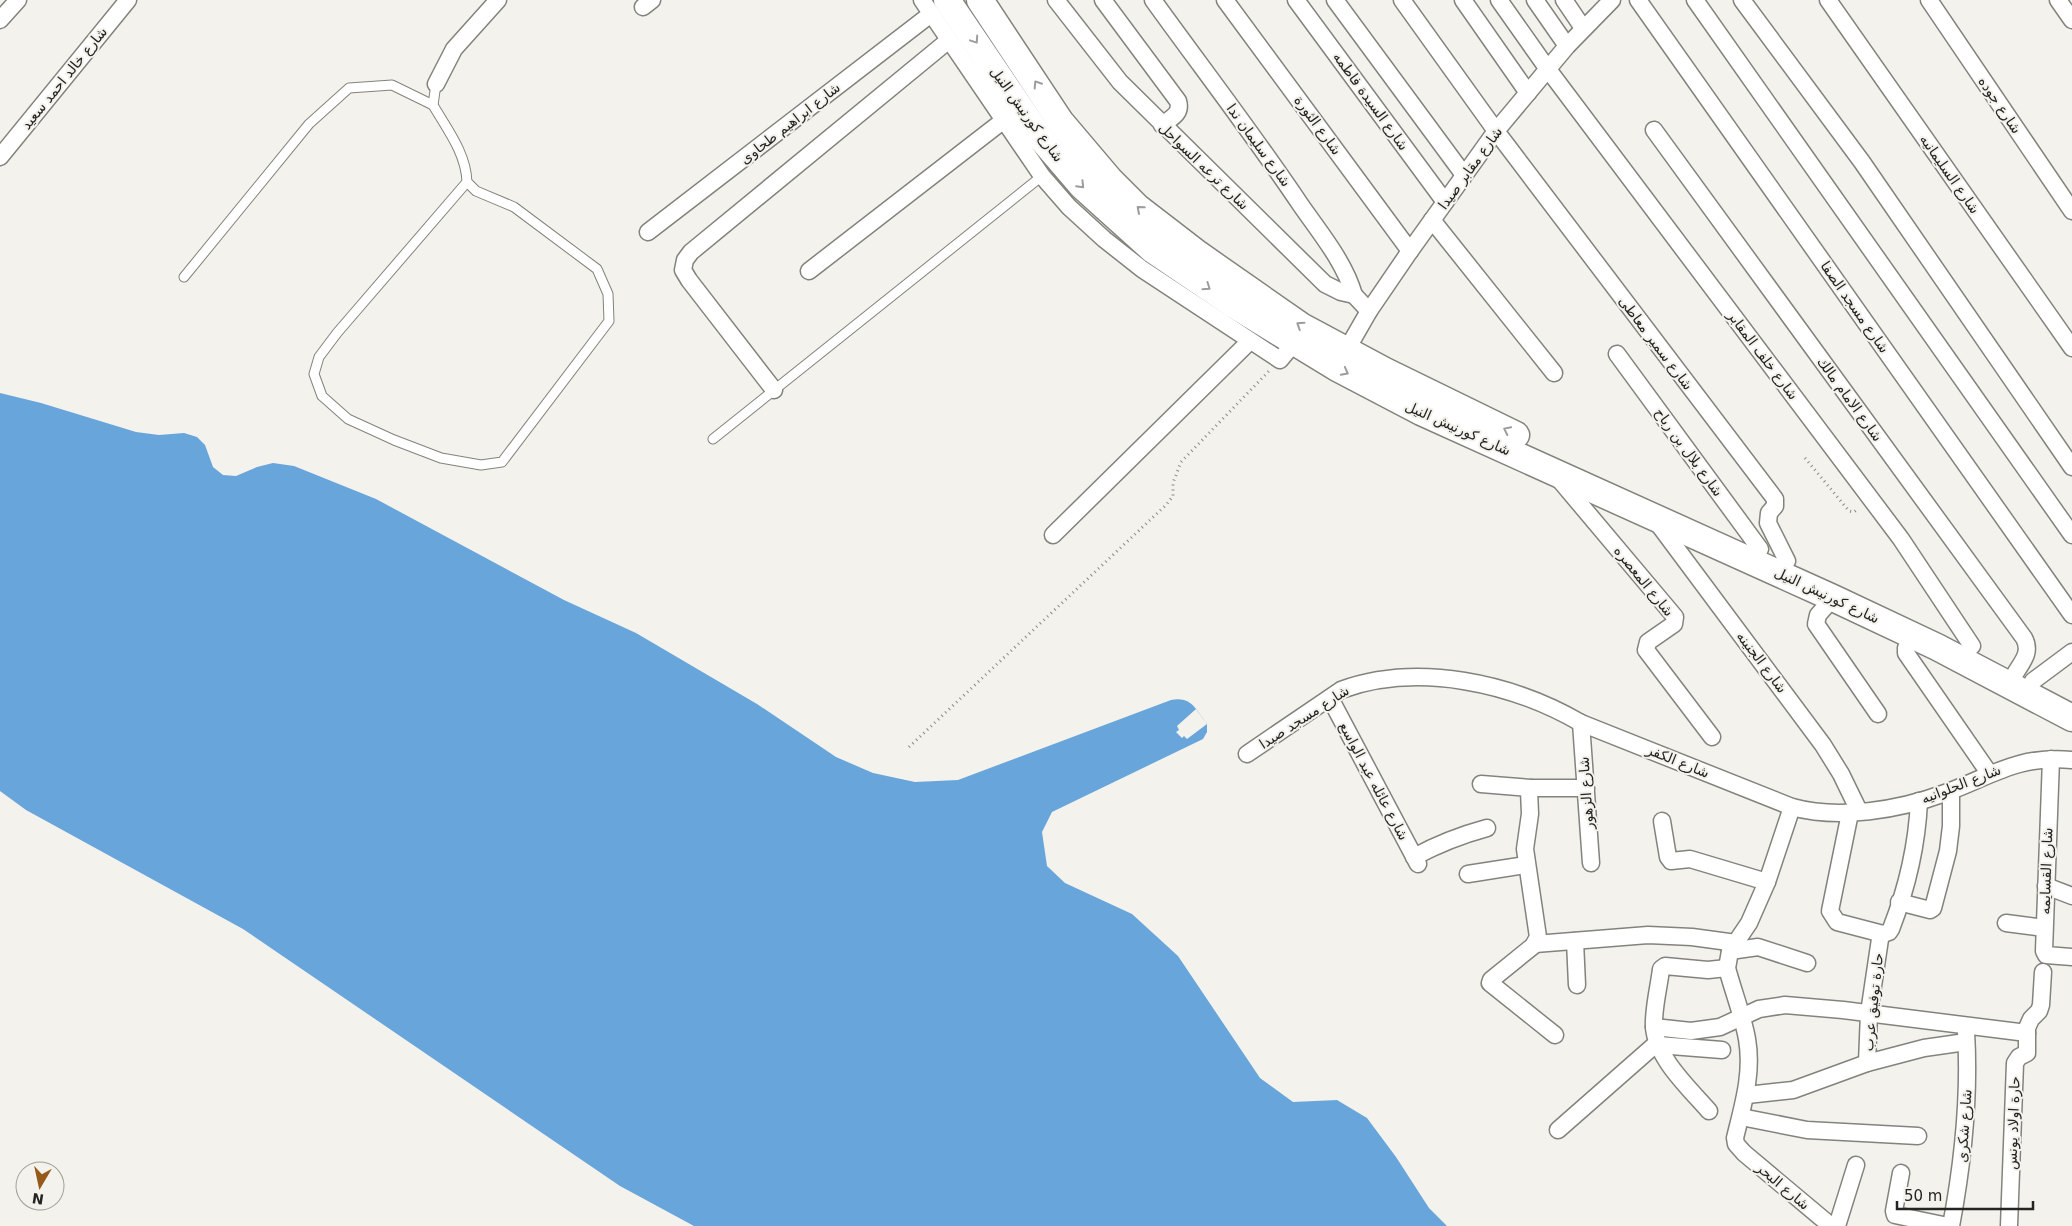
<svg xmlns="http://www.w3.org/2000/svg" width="2072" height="1226" font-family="'DejaVu Sans','Noto Naskh Arabic',sans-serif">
<rect width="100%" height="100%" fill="#f3f2ec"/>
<path fill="#68a5db" d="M 0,393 L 41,403 L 136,432 L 159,435 L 184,433 L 197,437 L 205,445 L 213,467 L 223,475 L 236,476 L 257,467 L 273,463 L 294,466 L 376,499 L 564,600 L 636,633 L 757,704 L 836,757 L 873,773 L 915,782 L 958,780 L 1171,700 C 1192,696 1196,710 1207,724 L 1207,732 L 1203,739 L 1052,812 L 1042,832 L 1047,866 L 1065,883 L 1132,914 L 1178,956 L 1260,1078 L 1293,1102 L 1337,1100 L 1367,1118 L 1396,1157 L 1429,1208 L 1447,1226 L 694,1226 L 620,1186 L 243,929 L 26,810 L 0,791 Z"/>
<path fill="#f3f2ec" d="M 1196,709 L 1207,724 L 1187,739 L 1184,736 L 1182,738 L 1176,732 L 1179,730 L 1177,726 Z"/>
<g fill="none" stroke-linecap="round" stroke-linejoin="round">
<g stroke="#83837d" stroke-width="11">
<g id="lane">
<path d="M 436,84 L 433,105 C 447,129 466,153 467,182 L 337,333 L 319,357 L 314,374 L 322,396 L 348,419 L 394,440 L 441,458 L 481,465 L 502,462 L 609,321 L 608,294 L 597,269 L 514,207 L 476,191 L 467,182"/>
<path d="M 184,277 L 309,124 L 349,88 L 392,85 L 433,105"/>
<path d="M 713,439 L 1042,176"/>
</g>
</g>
<g stroke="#83837d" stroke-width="19">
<g id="street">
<path d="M 922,0 L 1042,176 L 1069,207 L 1104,239 L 1142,269 L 1280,360 L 1294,343"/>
<path d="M 1056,0 L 1120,82 L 1325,284 L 1341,292 L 1354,295 L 1369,311"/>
<path d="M 1103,0 L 1178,101 C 1182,114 1171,118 1162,125"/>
<path d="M 1153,0 C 1202,68 1253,134 1300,204 C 1320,233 1344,261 1354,295"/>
<path d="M 1225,0 L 1410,251"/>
<path d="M 1296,0 L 1445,202"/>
<path d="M 1335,0 L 1464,175"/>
<path d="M 1402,0 L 1496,131 L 1775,499 L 1775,506 L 1769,513 L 1768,523 L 1787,561"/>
<path d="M 1463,0 L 1528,93"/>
<path d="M 1499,0 L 1547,68 L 1901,539 L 1972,646"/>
<path d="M 1535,0 L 1567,46"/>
<path d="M 1564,0 L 1583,28"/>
<path d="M 1638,0 L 2072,615"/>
<path d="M 1695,0 L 2072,535"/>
<path d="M 1742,0 L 1862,162 L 2072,467"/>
<path d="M 1828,0 L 2072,348"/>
<path d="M 1929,0 L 2072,211"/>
<path d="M 2058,0 L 2072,20"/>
<path d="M 643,7 L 652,0"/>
<path d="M 0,20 L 18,0"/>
<path d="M 436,84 L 454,49 L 498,0"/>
<path d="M 1654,130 L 2024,638 C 2031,651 2024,660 2016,672"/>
<path d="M 0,157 L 128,0"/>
<path d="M 1432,220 L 1554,373"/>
<path d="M 648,232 L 931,14"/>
<path d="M 809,271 L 1004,120"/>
<path d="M 1346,351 L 1369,311 L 1410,251 L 1496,131 L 1567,46 L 1612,0"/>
<path d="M 1617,354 L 1760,549"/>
<path d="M 774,390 L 689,280 L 683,270 L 685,260 L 691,252 L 949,40"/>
<path d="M 1558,478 L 1675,617 L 1674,624 L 1648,642 L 1646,650 L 1712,737"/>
<path d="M 1656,521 L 1823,745 L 1841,774 L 1859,811"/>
<path d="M 1053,535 L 1250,341"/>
<path d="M 1833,598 L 1818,615 L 1816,624 L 1878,714"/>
<path d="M 1912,635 L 1906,648 L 1906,653 L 1989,773"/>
<path d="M 2033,681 L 2072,652"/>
<path d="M 1330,698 L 1418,864"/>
<path d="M 1581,723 L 1591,863"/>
<path d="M 1247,754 L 1341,690 C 1418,662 1512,683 1581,723 L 1792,807 C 1839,820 1899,810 1945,793 C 1992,776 2017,755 2072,760"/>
<path d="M 2051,759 L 2044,951 L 2046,955 L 2072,957"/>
<path d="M 1481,784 L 1531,788"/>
<path d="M 1792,807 L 1767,882 L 1749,923 L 1730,951 L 1727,968 C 1733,991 1743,1016 1747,1039 C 1753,1073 1743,1105 1735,1138 L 1736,1144 L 1744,1153 L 1831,1226"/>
<path d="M 1850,813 L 1830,911 L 1837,922 L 1883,934"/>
<path d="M 1662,821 L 1668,857 L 1671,861 L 1690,859 L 1767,882"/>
<path d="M 1414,857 C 1438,844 1461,835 1487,828"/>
<path d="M 1468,874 L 1526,865"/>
<path d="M 2046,886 L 2072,896"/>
<path d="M 1899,902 L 1930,910 L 1933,908 L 1948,851 L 1951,826 L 1951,791"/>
<path d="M 2006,923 L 2044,928"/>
<path d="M 1575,941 L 1577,985"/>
<path d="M 1535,944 L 1648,935 L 1692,937 L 1736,943"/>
<path d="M 1730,951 L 1758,947 L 1807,963"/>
<path d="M 1654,1027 L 1691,1031 L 1720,1027 L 1759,1009 L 1785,1005 L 1843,1010 L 2027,1033"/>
<path d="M 1555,1035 L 1490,983 L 1491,980 L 1533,946 L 1538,937 L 1525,849 L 1530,814 L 1529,790 L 1532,788 L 1586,788"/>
<path d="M 1658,1045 L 1722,1050"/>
<path d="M 1867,1063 L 1869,1013 L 1880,939 L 1883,934 L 1889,932 L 1891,929 C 1907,888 1917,845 1919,801"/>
<path d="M 1747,1095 L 1793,1090 L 1867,1063 L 1924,1048 L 1966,1042"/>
<path d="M 1709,1111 C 1689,1088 1656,1058 1654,1027 C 1653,1009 1659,987 1661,969 L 1665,966 L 1708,970 L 1727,968"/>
<path d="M 1741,1117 L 1807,1130 L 1918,1136"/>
<path d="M 1558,1130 L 1657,1043"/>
<path d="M 1901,1173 L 1894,1211 L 1895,1215 L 1948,1226"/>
<path d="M 1837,1226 L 1856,1165"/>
<path d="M 1951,1226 C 1963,1162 1970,1097 1966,1032"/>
<path d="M 2009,1226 L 2015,1063 L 2019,1057 L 2027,1053 L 2027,1028 L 2031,1019 L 2039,1011 L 2041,1005 L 2043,972"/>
</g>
</g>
<g stroke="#83837d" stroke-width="29">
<g id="primary">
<path d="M 947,0 L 1040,137 L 1082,186 L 1153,250 L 1234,305 L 1337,368 L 1421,412 L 1833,598 L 1937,647 L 2072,718"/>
<path d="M 980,0 L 1060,121 L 1110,180 L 1137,207 L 1198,254 L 1301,326 L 1385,371 L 1516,435"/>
</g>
</g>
<g stroke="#8a8a86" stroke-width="3" stroke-dasharray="1 4" stroke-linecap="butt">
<path d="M 1805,458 L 1849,511 L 1854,512 L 1858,509"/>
<path d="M 909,747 L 1166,505 L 1173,496 L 1173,483 L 1181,462 L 1269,371"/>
</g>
<use href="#lane" stroke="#fff" stroke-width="9"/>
<use href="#street" stroke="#fff" stroke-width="16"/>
<use href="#primary" stroke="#fff" stroke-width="26"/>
</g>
<defs><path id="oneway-chevron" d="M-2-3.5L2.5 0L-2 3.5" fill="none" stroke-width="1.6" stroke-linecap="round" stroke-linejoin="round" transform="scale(1.25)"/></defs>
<g stroke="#9c9c9c">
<use href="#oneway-chevron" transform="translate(975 40) rotate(56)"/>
<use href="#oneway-chevron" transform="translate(1037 84) rotate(-123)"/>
<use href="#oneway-chevron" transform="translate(1081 185) rotate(46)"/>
<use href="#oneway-chevron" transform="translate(1140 209) rotate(-139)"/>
<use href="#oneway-chevron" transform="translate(1207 287) rotate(35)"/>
<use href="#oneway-chevron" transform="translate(1300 325) rotate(-147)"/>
<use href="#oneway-chevron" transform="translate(1345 372) rotate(28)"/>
<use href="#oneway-chevron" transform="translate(1507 430) rotate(-154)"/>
</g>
<g text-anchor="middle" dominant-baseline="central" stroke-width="4" stroke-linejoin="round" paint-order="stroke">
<g font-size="14" fill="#242422" stroke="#f3f2ec">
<text transform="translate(64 78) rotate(-51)">شارع خالد احمد سعيد</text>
<text transform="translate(1371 101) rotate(54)">شارع السيدة فاطمه</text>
<text transform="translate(2000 105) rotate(56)">شارع جوده</text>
<text transform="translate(1027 114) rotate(54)">شارع كورنيش النيل</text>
<text transform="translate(790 123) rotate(-38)">شارع ابراهيم طحاوى</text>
<text transform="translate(1318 125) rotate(54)">شارع الثورة</text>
<text transform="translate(1259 145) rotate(54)">شارع سليمان ندا</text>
<text transform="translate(1204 166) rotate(44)">شارع ترعه السواحل</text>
<text transform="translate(1470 168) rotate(-54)">شارع مقابر صيدا</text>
<text transform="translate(1950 174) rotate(55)">شارع السليمانيه</text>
<text transform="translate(1855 307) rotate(55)">شارع مسجد الصفا</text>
<text transform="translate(1656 343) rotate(53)">شارع سمير معاطى</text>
<text transform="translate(1763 355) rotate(53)">شارع خلف المقابر</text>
<text transform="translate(1850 399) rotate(54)">شارع الامام مالك</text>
<text transform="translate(1458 428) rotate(24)">شارع كورنيش النيل</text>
<text transform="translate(1689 452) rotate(54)">شارع بلال بن رباح</text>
<text transform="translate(1644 581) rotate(51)">شارع المعصره</text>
<text transform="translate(1827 595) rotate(25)">شارع كورنيش النيل</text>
<text transform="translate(1762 662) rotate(53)">شارع الجنينه</text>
<text transform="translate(1304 717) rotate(-33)">شارع مسجد صيدا</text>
<text transform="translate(1678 761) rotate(22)">شارع الكفر</text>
<text transform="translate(1374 781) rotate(62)">شارع عائله عبد الواسع</text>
<text transform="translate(1961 784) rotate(-21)">شارع الحلوانيه</text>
<text transform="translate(1586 793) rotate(-94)">شارع الزهور</text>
<text transform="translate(2046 871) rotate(-88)">شارع القسايمه</text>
<text transform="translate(1873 1002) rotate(-84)">حارة توفيق عرب</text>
<text transform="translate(2013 1123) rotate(-88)">حارة اولاد يونس</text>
<text transform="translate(1964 1126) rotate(-86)">شارع شكرى</text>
<text transform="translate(1783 1186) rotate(40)">شارع البحر</text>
</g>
</g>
<g transform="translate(40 1186) rotate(189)"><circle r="24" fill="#f3f2ec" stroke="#a0a09b"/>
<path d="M0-4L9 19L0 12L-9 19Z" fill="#955a1a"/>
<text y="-8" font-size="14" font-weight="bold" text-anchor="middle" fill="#242422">N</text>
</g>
<path d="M1897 1201v8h136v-8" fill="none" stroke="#242422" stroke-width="2.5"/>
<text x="1904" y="1201" font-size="15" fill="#242422" stroke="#f3f2ec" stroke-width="4" paint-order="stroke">50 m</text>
</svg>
